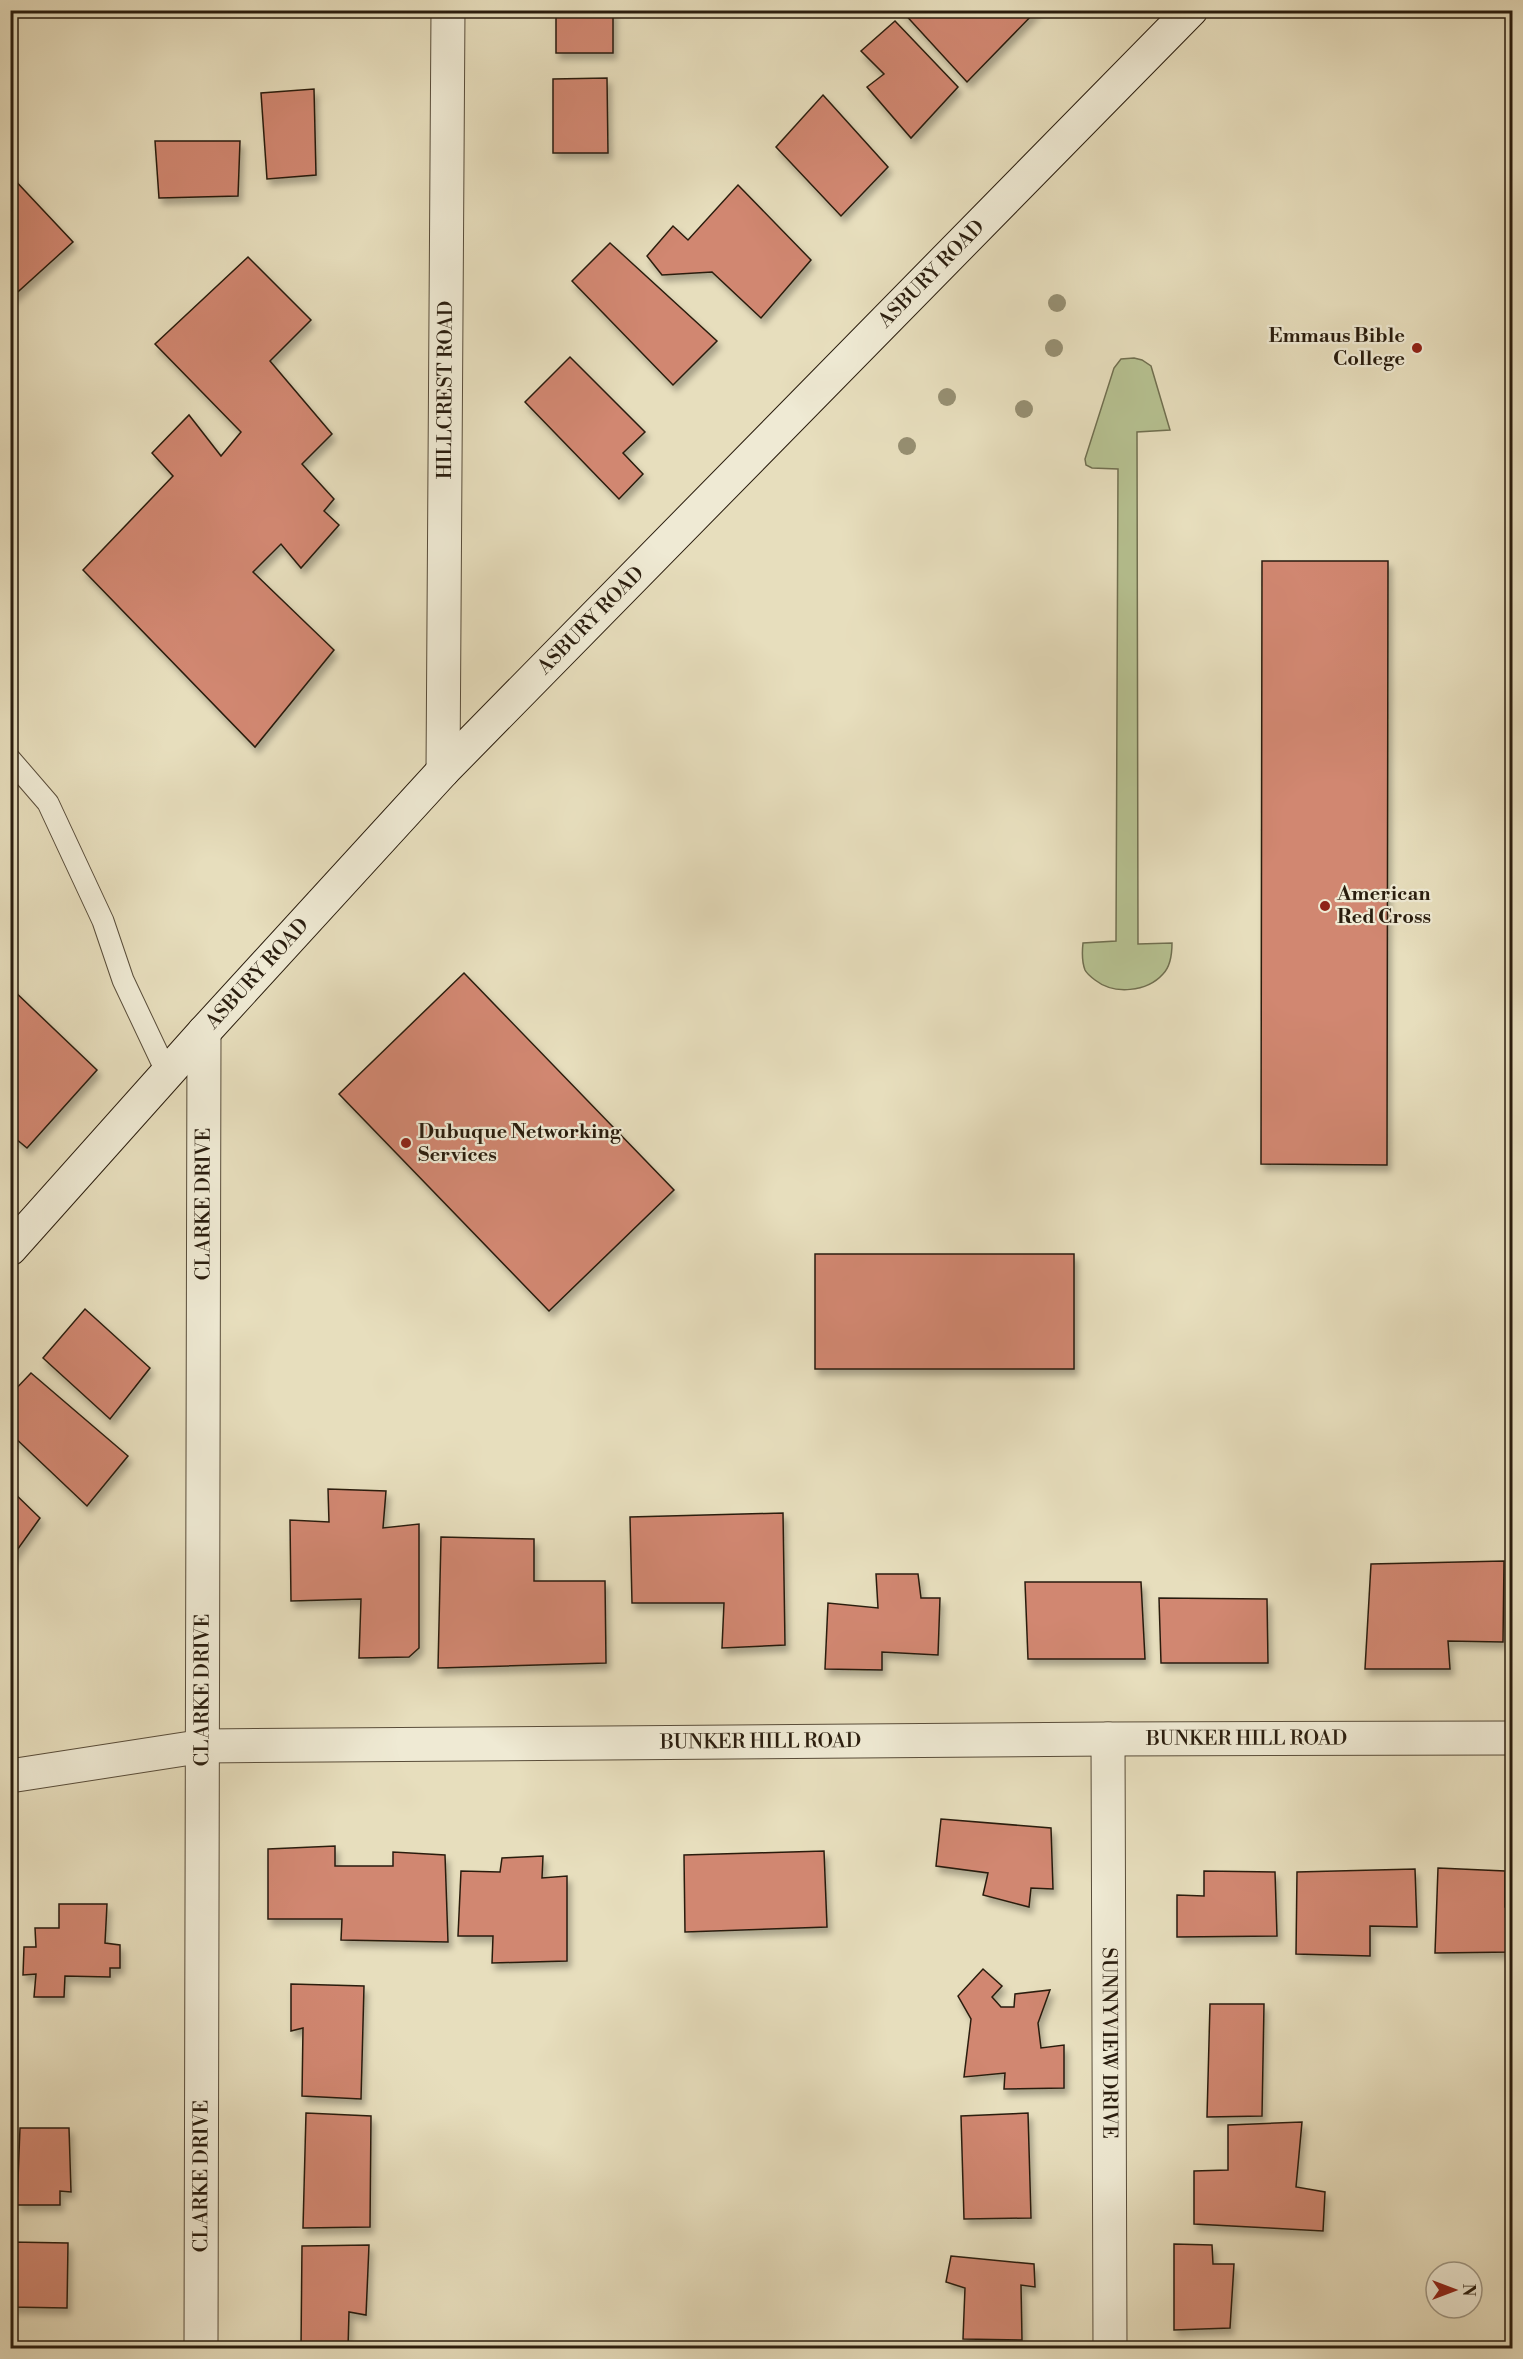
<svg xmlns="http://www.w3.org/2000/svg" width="1523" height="2359" font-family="'Libre Bodoni',serif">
<defs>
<filter id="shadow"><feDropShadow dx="3.5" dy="6" stdDeviation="3" flood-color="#0004"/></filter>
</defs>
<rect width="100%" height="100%" fill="#e7debd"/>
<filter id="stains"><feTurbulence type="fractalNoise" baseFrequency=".00333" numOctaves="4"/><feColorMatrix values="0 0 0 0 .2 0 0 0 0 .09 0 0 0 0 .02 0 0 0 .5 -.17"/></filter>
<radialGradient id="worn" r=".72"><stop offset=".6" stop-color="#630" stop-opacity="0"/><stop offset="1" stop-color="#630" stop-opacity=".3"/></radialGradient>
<path fill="#b6c191" stroke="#706f50" stroke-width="1.5" d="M 1134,358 L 1142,360 L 1151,366 L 1170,430 L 1137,432 L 1138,944 L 1172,943 C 1172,954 1171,966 1163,974 C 1147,992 1114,995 1095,980 C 1091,977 1087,974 1085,970 C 1082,962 1082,952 1083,943 L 1116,941 L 1118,469 L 1092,468 L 1086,465 L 1085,459 L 1114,368 L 1121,359 Z"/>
<g fill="#d18771" stroke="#2a1d0e" stroke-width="1.5" filter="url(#shadow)">
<rect x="556" y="10" width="57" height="43"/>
<path d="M 901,10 L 1037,10 L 967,82 Z"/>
<path d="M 895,21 L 958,87 L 911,138 L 867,87 L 884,74 L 861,51 Z"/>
<path d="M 607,78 L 608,153 L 553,153 L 553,79 Z"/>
<path d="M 314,89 L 316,175 L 267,179 L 261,93 Z"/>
<path d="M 823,95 L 888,167 L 841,216 L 776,147 Z"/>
<path d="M 155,141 L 240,141 L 238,196 L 159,198 Z"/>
<path d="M 10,175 L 73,242 L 10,299 Z"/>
<path d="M 738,185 L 811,260 L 761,318 L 712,272 L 662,275 L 647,256 L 673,226 L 688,240 Z"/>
<path d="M 610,243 L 717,341 L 673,385 L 572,281 Z"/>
<path d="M 248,257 L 311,320 L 270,361 L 332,434 L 302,464 L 334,499 L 324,511 L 339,525 L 301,568 L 281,544 L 253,572 L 334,650 L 255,747 L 83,570 L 173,476 L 152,453 L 189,415 L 221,456 L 241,432 L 155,344 Z"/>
<path d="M 570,357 L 645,432 L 623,453 L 643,474 L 619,499 L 525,402 Z"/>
<path d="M 1262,561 L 1388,561 L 1387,1165 L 1261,1164 Z"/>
<path d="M 464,973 L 674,1190 L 549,1311 L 339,1094 Z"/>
<path d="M 10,987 L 97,1070 L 27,1148 L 10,1134 Z"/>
<rect x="815" y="1254" width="259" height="115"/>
<path d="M 85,1309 L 150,1368 L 110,1419 L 43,1358 Z"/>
<path d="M 31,1373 L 128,1456 L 87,1506 L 10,1433 L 10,1395 Z"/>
<path d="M 10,1489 L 40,1518 L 10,1560 Z"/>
<path d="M 328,1489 L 386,1491 L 383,1528 L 419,1524 L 419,1648 L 409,1657 L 359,1658 L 361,1599 L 291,1601 L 290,1520 L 329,1522 Z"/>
<path d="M 783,1513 L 785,1645 L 722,1648 L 724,1603 L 632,1603 L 630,1517 Z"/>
<path d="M 441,1537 L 534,1539 L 534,1581 L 605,1581 L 606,1663 L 438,1668 Z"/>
<path d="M 1504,1561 L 1503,1642 L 1448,1641 L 1450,1669 L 1365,1669 L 1371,1564 Z"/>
<path d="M 876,1574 L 918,1574 L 921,1598 L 940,1598 L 938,1655 L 882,1652 L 882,1670 L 825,1669 L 828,1603 L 878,1608 Z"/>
<path d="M 1025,1582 L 1141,1582 L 1145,1659 L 1028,1659 Z"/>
<path d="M 1159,1598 L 1267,1599 L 1268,1663 L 1161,1663 Z"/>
<path d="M 941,1819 L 1051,1828 L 1053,1889 L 1031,1888 L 1029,1907 L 983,1895 L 988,1873 L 936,1866 Z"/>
<path d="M 335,1846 L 335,1866 L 393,1866 L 393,1852 L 445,1855 L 448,1942 L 341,1940 L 342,1919 L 268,1919 L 268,1849 Z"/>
<path d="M 824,1851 L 827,1927 L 685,1932 L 684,1855 Z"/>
<path d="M 543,1856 L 542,1878 L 567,1876 L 567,1961 L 492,1963 L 493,1936 L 458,1936 L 461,1871 L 500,1872 L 502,1858 Z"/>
<path d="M 1438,1868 L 1505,1871 L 1505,1907 L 1512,1907 L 1512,1952 L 1435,1953 Z"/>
<path d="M 1415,1869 L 1417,1927 L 1370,1926 L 1370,1956 L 1296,1954 L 1297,1872 Z"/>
<path d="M 1204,1871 L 1275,1872 L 1277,1936 L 1177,1937 L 1177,1895 L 1204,1896 Z"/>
<path d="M 59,1904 L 107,1904 L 105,1943 L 120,1945 L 120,1968 L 110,1968 L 110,1977 L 65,1976 L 64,1997 L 34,1997 L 36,1974 L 23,1975 L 24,1947 L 36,1947 L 35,1928 L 59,1928 Z"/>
<path d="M 983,1969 L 1002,1986 L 992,1997 L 1001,2007 L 1014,2007 L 1015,1994 L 1050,1990 L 1038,2023 L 1041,2048 L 1064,2045 L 1064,2088 L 1004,2089 L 1005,2073 L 964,2077 L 971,2019 L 958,1996 Z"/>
<path d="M 291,1984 L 364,1986 L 361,2099 L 302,2096 L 303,2028 L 291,2031 Z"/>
<path d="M 1210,2004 L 1264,2004 L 1262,2116 L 1207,2117 Z"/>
<path d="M 306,2113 L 371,2116 L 370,2227 L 303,2228 Z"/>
<path d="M 1028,2113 L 1031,2218 L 964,2219 L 961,2116 Z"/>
<path d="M 1302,2122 L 1296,2187 L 1325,2192 L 1323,2231 L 1194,2224 L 1194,2171 L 1228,2170 L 1228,2125 Z"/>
<path d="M 20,2128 L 69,2128 L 71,2192 L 60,2191 L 60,2205 L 17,2205 Z"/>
<path d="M 10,2242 L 68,2243 L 67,2308 L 10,2307 Z"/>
<path d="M 1174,2244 L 1212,2245 L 1213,2264 L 1234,2264 L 1230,2328 L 1174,2330 Z"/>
<path d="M 369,2245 L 366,2315 L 349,2312 L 348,2348 L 301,2348 L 302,2246 Z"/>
<path d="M 951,2256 L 1034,2264 L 1035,2287 L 1021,2285 L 1022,2340 L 963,2339 L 965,2288 L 946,2282 Z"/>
</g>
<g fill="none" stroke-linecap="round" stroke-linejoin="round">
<g stroke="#594d3a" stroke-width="23">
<path id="service" d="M 10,759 L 48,803 L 103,921 L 123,980 L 167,1073"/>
</g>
<g stroke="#594d3a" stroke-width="35">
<g id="minor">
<path id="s1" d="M 1108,1739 L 1110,2348"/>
<path id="s2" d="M 10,1776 L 204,1746 L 1108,1739 L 1512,1738"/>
</g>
</g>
<g stroke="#594d3a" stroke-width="35">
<g id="tertiary">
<path id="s3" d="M 443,771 L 448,10"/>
<path id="s4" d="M 201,2348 L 204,1032"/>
</g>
</g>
<g stroke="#2a1d0e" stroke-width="35">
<g id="secondary">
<path id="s5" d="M 10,1249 L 204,1032 L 443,771 L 1191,10"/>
</g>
</g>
<use href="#service" stroke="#efead4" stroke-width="21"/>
<use href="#minor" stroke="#efead4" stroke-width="33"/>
<use href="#tertiary" stroke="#efead4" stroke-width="33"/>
<use href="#secondary" stroke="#efead4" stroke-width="33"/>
</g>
<g fill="#968f72">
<circle cx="1057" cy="303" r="9"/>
<circle cx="1054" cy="348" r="9"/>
<circle cx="947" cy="397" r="9"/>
<circle cx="1024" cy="409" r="9"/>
<circle cx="907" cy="446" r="9"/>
</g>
<g fill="#8f2418" stroke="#efead4" stroke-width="2">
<circle cx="1417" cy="348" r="6"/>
<circle cx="1325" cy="906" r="6"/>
<circle cx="406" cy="1143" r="6"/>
</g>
<g text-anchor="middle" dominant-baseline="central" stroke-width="4.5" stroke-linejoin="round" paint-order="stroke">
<g font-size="20" fill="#2a1d0e" stroke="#efead4">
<text stroke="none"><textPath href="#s5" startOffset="1342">ASBURY ROAD</textPath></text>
<text stroke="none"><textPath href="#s3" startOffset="381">HILLCREST ROAD</textPath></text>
<text stroke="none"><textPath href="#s5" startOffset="856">ASBURY ROAD</textPath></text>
<text stroke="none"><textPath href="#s5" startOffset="370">ASBURY ROAD</textPath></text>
<text stroke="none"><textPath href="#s4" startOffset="1144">CLARKE DRIVE</textPath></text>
<text stroke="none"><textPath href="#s4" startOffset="658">CLARKE DRIVE</textPath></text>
<text stroke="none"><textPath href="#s2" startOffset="1239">BUNKER HILL ROAD</textPath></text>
<text stroke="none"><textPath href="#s2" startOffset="753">BUNKER HILL ROAD</textPath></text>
<text stroke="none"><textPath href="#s1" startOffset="304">SUNNYVIEW DRIVE</textPath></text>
<text stroke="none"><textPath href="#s4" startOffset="172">CLARKE DRIVE</textPath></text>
</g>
<g font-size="20" font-weight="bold" fill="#2a1d0e" stroke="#efead4" text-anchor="start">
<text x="1405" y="336" text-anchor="end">Emmaus Bible<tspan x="1405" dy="23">College</tspan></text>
<text x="1337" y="894">American<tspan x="1337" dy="23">Red Cross</tspan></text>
<text x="418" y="1132">Dubuque Networking<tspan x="418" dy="23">Services</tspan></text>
</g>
</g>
<rect width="1523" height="2359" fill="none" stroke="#e7debd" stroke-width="36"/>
<rect x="12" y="12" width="1499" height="2335" fill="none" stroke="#2a1d0e" stroke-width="3"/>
<rect x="18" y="18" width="1487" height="2323" fill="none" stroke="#2a1d0e" stroke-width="1.5"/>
<g transform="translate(1454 2290) rotate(90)"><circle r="28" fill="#efead4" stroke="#a09885" stroke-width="1.5"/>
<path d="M0-4.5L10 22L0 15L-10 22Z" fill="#8f2418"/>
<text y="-9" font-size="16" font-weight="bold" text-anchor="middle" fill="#2a1d0e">N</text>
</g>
<rect width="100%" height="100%" filter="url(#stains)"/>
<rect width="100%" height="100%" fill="url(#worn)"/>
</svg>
